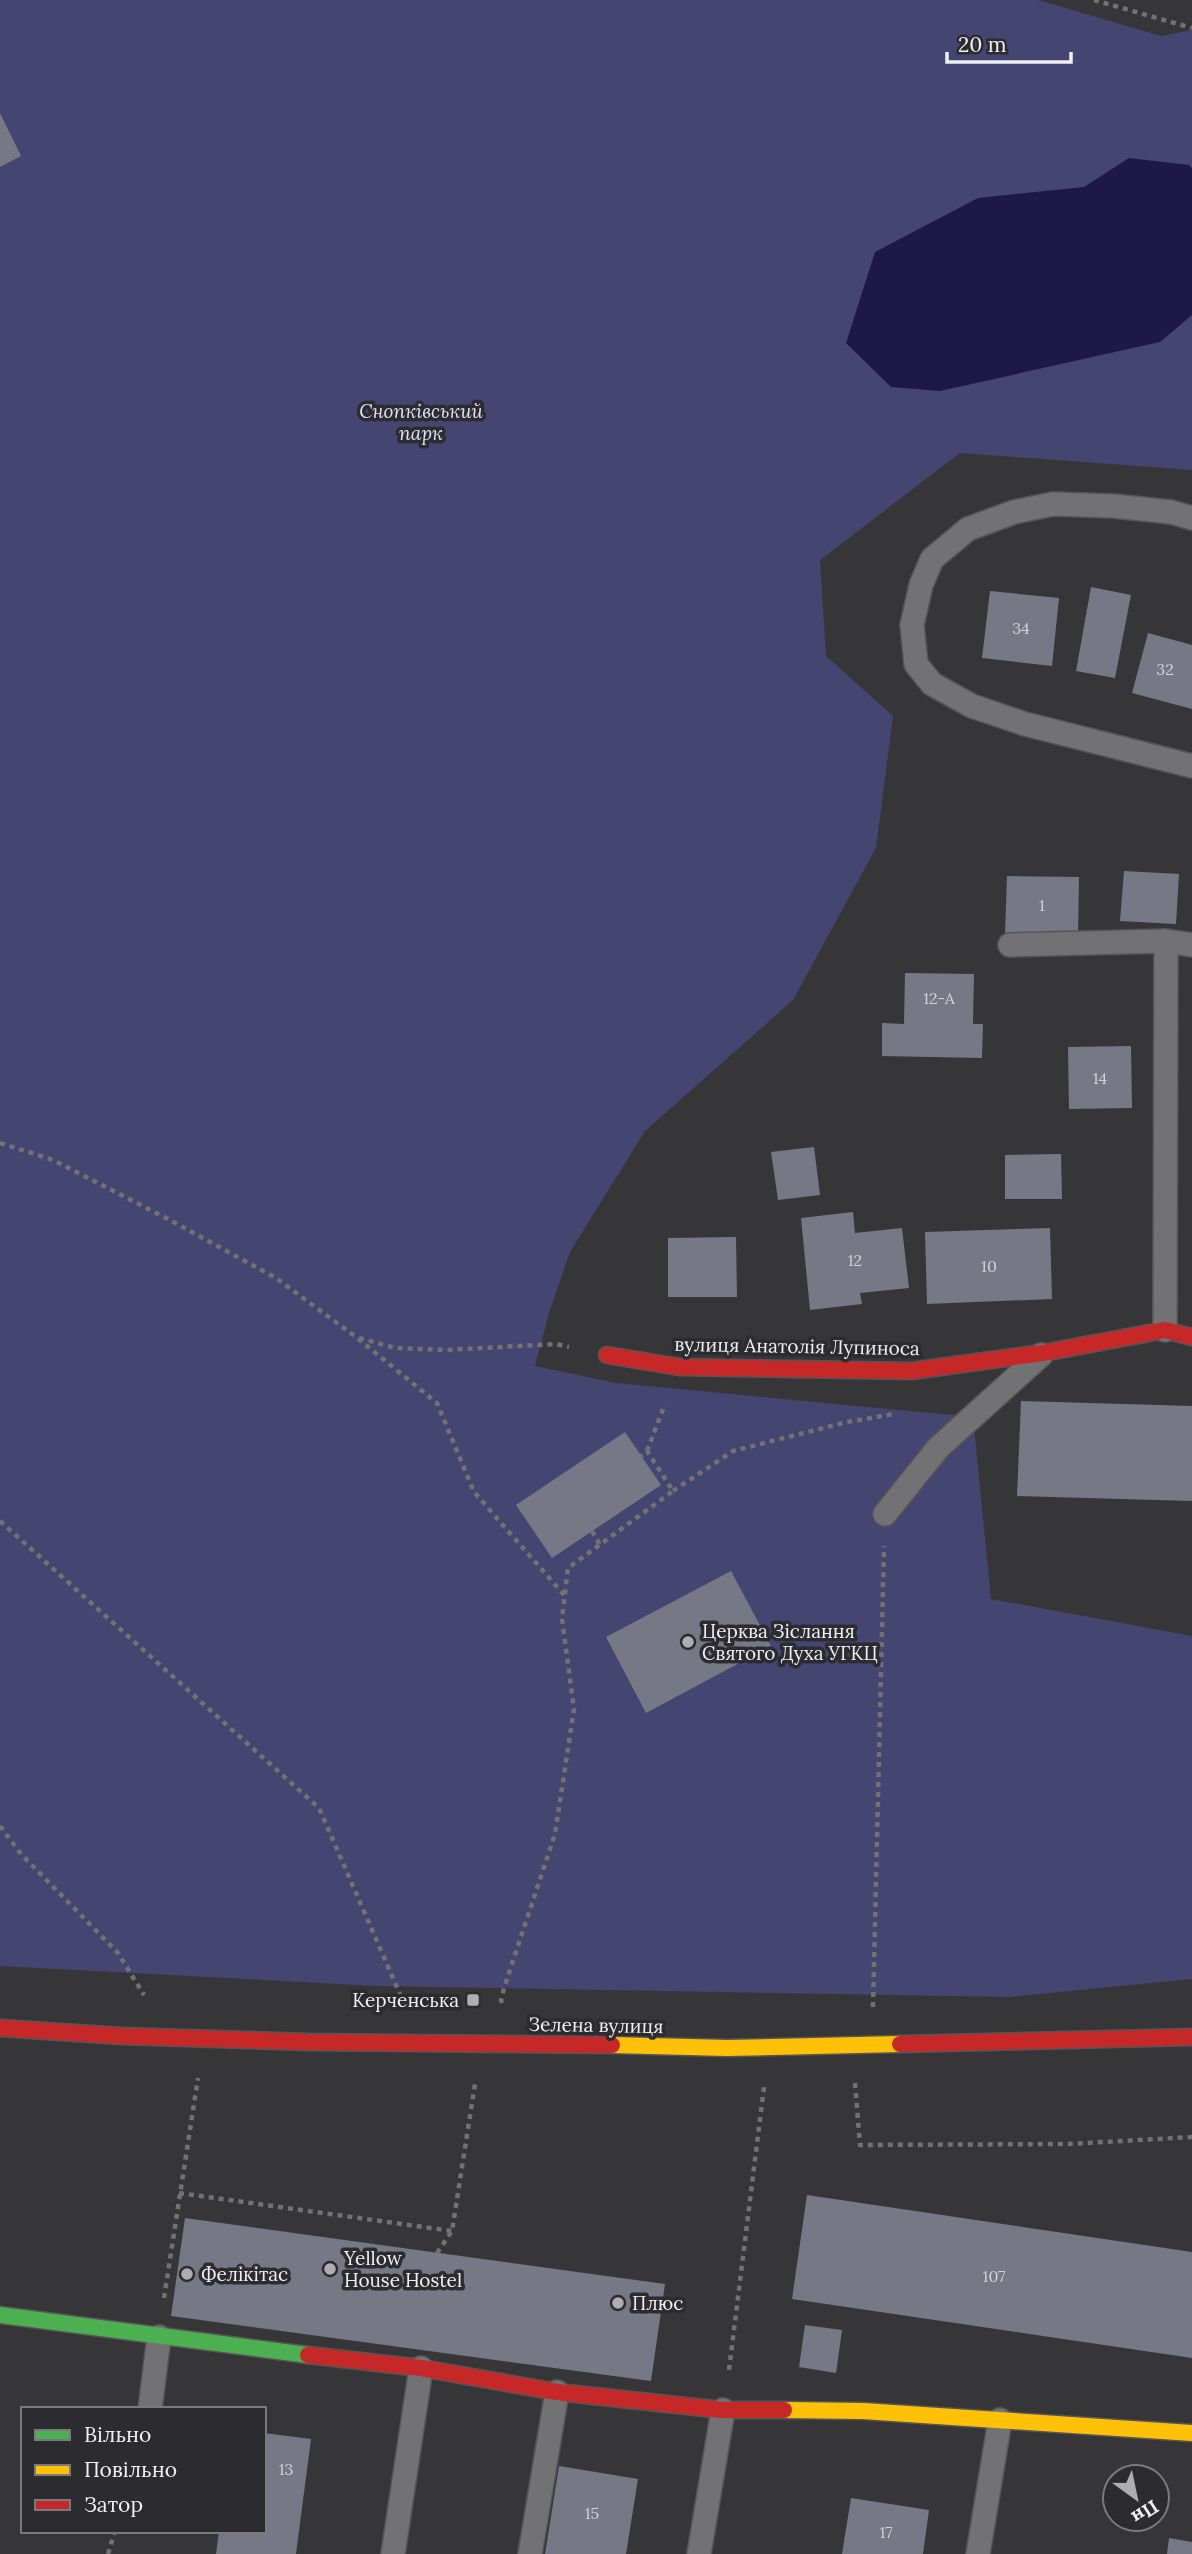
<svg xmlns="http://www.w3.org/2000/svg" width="1192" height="2554" font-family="Lora,serif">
<rect width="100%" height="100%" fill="#363639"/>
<path fill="#454572" d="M 0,0 L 1038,0 L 1161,36 L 1192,30 L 1192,470 L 960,453 L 820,560 L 826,656 L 893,716 L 876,848 L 793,1000 L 645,1131 L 570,1252 L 549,1313 L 535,1366 L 616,1383 L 973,1417 L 991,1599 L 1192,1636 L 1192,1979 L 1008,1997 L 376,1986 L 0,1966 Z"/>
<path fill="#1d1848" d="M 1129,158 L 1189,165 L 1192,168 L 1192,315 L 1160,342 L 940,391 L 891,387 L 846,343 L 875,252 L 978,198 L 1084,187 Z"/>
<g fill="#777885">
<path d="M 0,113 L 21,156 L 0,167 Z"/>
<path d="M 1091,587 L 1131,595 L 1115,678 L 1076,671 Z"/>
<path d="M 990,591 L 1059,598 L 1052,666 L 982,658 Z"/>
<path d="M 1148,633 L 1192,645 L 1192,709 L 1132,693 Z"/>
<path d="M 1124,871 L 1179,874 L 1176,924 L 1120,921 Z"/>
<path d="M 1007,876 L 1079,877 L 1078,935 L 1005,934 Z"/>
<path d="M 905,973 L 974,974 L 973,1024 L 983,1024 L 982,1058 L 882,1056 L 882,1023 L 904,1024 Z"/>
<path d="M 1131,1046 L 1132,1108 L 1069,1109 L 1068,1047 Z"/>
<path d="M 814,1147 L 820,1195 L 778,1200 L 771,1152 Z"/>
<path d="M 1061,1154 L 1062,1199 L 1005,1199 L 1005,1155 Z"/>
<path d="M 853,1212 L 855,1233 L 902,1228 L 909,1288 L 860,1293 L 862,1304 L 810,1310 L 801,1218 Z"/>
<path d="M 1050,1228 L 1052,1299 L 927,1304 L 925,1232 Z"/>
<path d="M 736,1237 L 737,1297 L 668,1297 L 668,1238 Z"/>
<path d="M 1021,1401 L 1192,1406 L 1192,1501 L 1017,1496 Z"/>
<path d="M 625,1432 L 661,1485 L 552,1558 L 516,1505 Z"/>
<path d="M 731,1571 L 771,1646 L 646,1713 L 606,1637 Z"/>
<path d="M 807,2195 L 1192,2252 L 1192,2358 L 792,2299 Z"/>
<path d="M 185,2218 L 665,2284 L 651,2381 L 171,2316 Z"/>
<path d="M 805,2325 L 842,2330 L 836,2373 L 799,2367 Z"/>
<path d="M 264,2433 L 311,2439 L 296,2554 L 216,2554 L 219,2531 L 264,2531 Z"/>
<path d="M 559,2466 L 638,2479 L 626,2554 L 545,2554 Z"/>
<path d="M 851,2498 L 929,2510 L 923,2554 L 842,2554 Z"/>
<path d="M 1169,2538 L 1192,2542 L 1192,2554 L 1167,2554 Z"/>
</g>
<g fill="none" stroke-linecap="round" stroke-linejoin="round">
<g stroke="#555557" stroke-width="26">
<g id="lane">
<path d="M 1192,518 L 1171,512 L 1113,506 L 1053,504 L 1014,512 L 968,529 L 932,559 L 921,585 L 912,625 L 916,664 L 932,684 L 972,706 L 1025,724 L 1192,766"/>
<path d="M 1010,945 L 1166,941"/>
<path d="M 1165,1330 L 1166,941 L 1192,945"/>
<path d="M 885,1514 L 938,1448 L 1041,1355"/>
<path d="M 150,2409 L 159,2337"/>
<path d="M 393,2554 L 421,2368"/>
<path d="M 530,2554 L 557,2392"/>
<path d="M 699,2554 L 723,2410"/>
<path d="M 978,2554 L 1000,2420"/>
</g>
</g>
<g stroke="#555557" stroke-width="19">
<path id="fast" d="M 0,2315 L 308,2355"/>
</g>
<g stroke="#555557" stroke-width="19">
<g id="slow">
<path d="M 612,2045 L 727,2048 L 900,2044"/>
<path d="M 784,2410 L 863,2411 L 1192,2433"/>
</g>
</g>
<g stroke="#555557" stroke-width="19">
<g id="jam">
<path d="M 607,1355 L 679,1367 L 911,1371 L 1043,1353 L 1165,1330 L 1192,1337"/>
<path d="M 0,2028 L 122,2036 L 309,2042 L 612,2045"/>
<path d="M 900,2044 L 1192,2037"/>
<path d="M 308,2355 L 421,2368 L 557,2392 L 723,2410 L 784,2410"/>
</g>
</g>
<g stroke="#727273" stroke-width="4.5" stroke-dasharray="5 5" stroke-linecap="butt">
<path d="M 1094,0 L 1192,28"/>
<path d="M 0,1143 L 53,1160 L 168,1219 L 276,1278 L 356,1337 L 437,1403 L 474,1492 L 565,1596"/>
<path d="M 359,1338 L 395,1348 L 446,1350 L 555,1344 L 569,1347"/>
<path d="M 647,1451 L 665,1404"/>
<path d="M 673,1491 L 733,1451 L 847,1422 L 894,1414"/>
<path d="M 0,1521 L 319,1808 L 403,2001"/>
<path d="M 592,1531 L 600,1545"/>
<path d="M 0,1826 L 21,1854 L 118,1953 L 144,1995"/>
<path d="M 502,2003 L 501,2000 L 504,1988 L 555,1834 L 574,1709 L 562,1619 L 568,1568 L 673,1491 L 647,1451 L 641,1456"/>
<path d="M 873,2007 L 884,1546"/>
<path d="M 855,2083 L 860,2145 L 1068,2144 L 1192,2137"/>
<path d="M 179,2193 L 452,2231"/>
<path d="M 437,2253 L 452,2231 L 475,2084"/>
<path d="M 164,2298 L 198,2078"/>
<path d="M 729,2370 L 764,2087"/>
<path d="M 108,2554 L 115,2531"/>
</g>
<use href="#lane" stroke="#727274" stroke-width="23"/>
<use href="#fast" stroke="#4caf50" stroke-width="16"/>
<use href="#slow" stroke="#ffc107" stroke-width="16"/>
<use href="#jam" stroke="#c62828" stroke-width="16"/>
</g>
<g fill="#aeaeb1" stroke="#2b2b30" stroke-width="2.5">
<circle cx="688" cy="1642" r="7"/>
<rect x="466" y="1993" width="14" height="14" rx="3.5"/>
<circle cx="330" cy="2269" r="7"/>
<circle cx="187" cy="2274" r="7"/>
<circle cx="618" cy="2303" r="7"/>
</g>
<g text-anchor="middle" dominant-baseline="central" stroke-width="7" stroke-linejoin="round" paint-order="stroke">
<g font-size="16" fill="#d1d1d7">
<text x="1021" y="628">34</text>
<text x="1165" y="669">32</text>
<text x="1042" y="905">1</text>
<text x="939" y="998">12-А</text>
<text x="1100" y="1078">14</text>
<text x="855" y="1260">12</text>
<text x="989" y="1266">10</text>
<text x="994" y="2276">107</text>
<text x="286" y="2469">13</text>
<text x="592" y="2513">15</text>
<text x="886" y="2532">17</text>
</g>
<g font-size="19" font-style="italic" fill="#dfe1f3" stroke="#2b2b30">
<text x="421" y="411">Снопківський<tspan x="421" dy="22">парк</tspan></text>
</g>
<g font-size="19" fill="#efeff2" stroke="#2b2b30">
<text transform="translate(797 1346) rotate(1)">вулиця Анатолія Лупиноса</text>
<text transform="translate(596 2025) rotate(1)">Зелена вулиця</text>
</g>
<g font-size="19" fill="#efeff2" stroke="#2b2b30" text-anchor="start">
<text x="702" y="1631">Церква Зіслання<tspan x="702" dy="22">Святого Духа УГКЦ</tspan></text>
<text x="459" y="2000" text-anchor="end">Керченська</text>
<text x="344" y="2258">Yellow<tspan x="344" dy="22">House Hostel</tspan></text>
<text x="201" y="2274">Фелікітас</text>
<text x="632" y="2303">Плюс</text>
</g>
</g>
<rect x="21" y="2407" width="245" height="126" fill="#2b2b30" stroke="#79797e" stroke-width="2"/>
<rect x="35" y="2430" width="35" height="10" fill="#4caf50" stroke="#79797e" stroke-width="2"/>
<text x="84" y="2442" font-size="21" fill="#efeff2">Вільно</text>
<rect x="35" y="2465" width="35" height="10" fill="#ffc107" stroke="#79797e" stroke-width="2"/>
<text x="84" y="2477" font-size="21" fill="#efeff2">Повільно</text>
<rect x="35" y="2500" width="35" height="10" fill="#c62828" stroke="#79797e" stroke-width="2"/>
<text x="84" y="2512" font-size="21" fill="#efeff2">Затор</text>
<g transform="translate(1136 2498) rotate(147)"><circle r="33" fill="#2b2b30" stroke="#79797e" stroke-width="2"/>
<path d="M0-5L12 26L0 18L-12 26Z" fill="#aeaeb1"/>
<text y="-10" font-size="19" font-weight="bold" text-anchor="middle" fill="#efeff2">Пн</text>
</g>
<path d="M947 52v10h124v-10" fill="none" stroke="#efeff2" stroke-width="3.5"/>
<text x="958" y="52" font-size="21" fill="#efeff2" stroke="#2b2b30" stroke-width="5" paint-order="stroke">20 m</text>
</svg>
